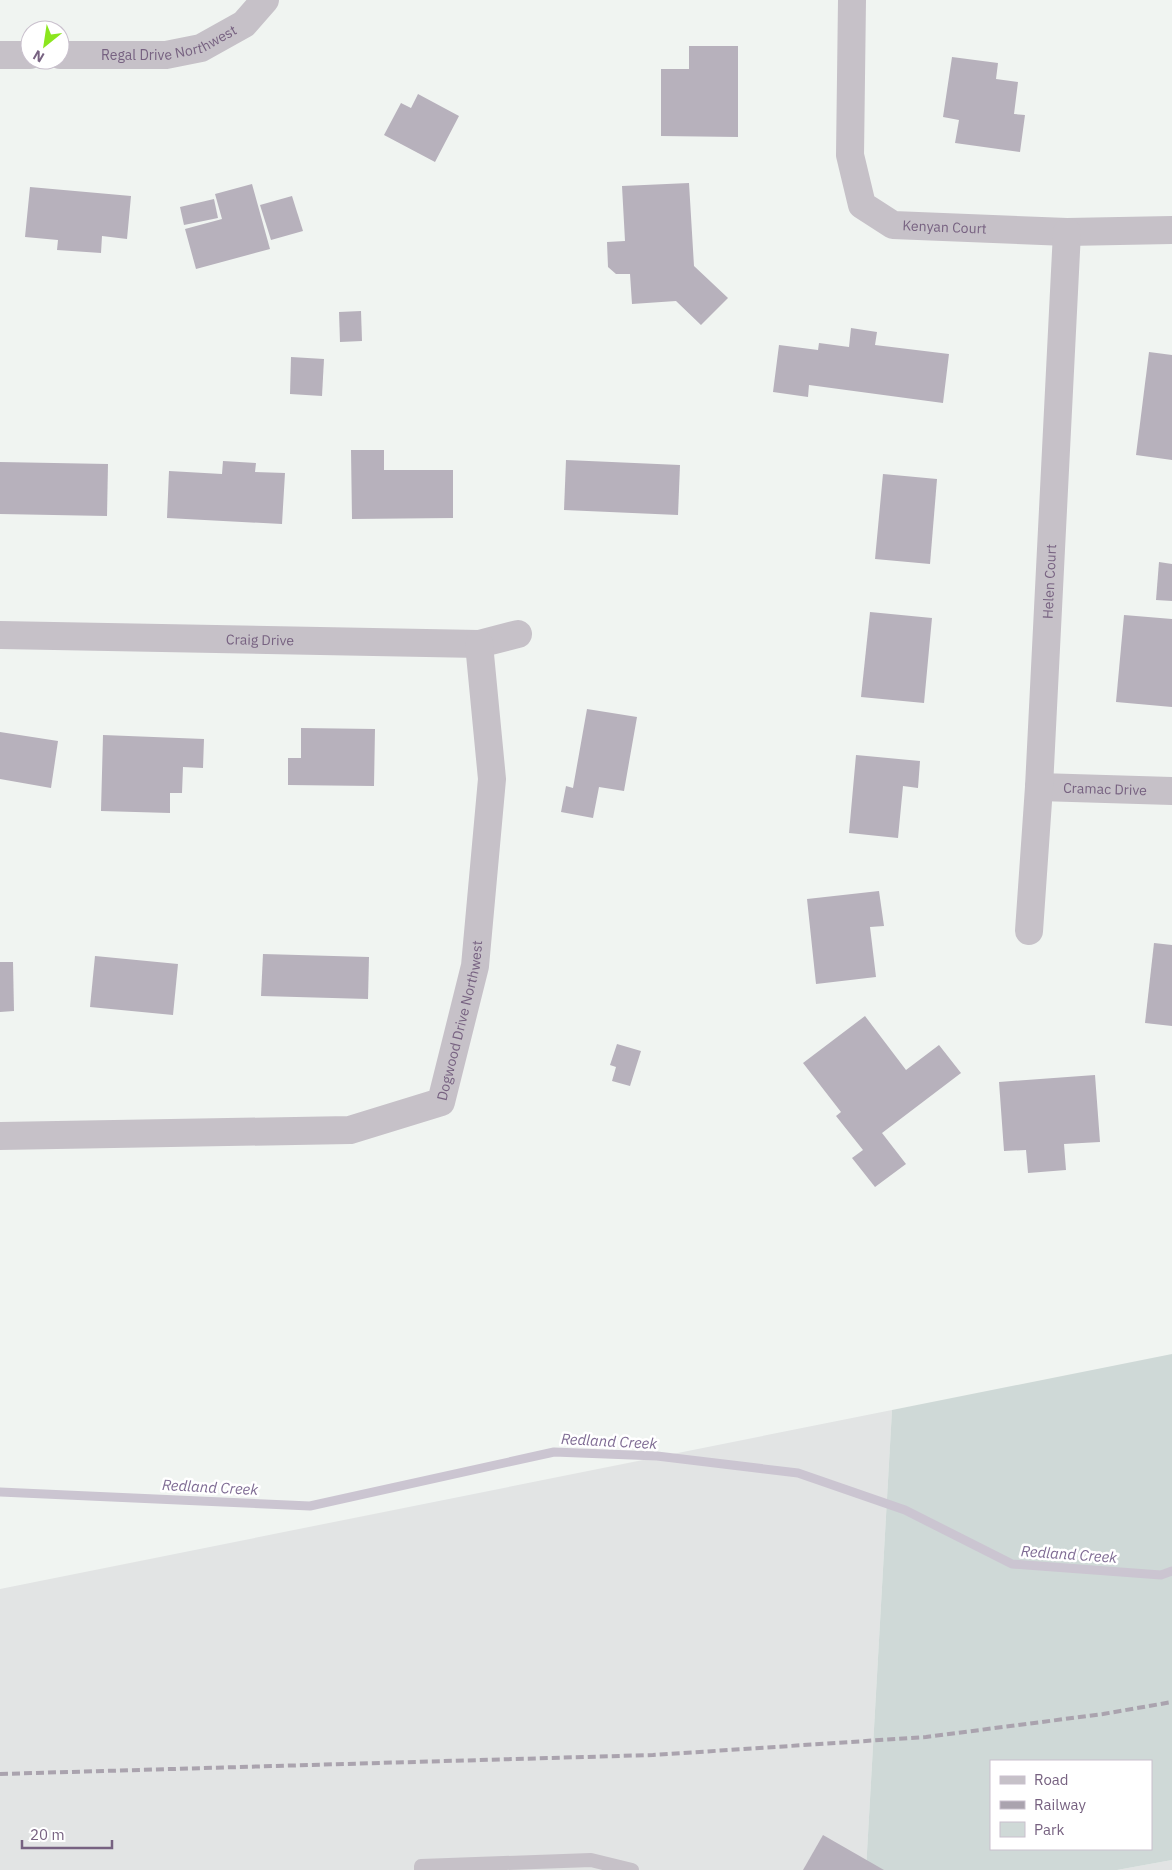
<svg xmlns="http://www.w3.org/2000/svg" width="1172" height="1870" font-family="'IBM Plex Sans',sans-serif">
<rect width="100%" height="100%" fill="#f0f4f1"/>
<g fill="#e2e4e4">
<path d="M 892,1410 L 866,1870 L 0,1870 L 0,1589 Z"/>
<path d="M 1172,1860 L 1172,1870 L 1117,1870 Z"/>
</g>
<path fill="#cfd9d7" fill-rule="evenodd" d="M 1172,1354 L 1172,1860 L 1117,1870 L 866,1870 L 892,1410 ZM 991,1761 L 1151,1761 L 1151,1849 L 991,1849 Z"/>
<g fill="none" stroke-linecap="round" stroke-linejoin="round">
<path stroke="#cbc5d1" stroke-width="9" d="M 0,1492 L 310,1506 L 554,1452 L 657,1456 L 798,1473 L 905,1510 L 1012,1564 L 1161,1575 L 1172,1571"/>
</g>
<g fill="#b7b1bc">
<path d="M 689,46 L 738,46 L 738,137 L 661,136 L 661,69 L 689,69 Z"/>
<path d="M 952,57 L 998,63 L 996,79 L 1018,82 L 1014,114 L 1025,115 L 1020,152 L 955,143 L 959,120 L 943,117 Z"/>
<path d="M 418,94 L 459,116 L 435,162 L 384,135 L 401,103 L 411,108 Z"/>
<path d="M 689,183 L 694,266 L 728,298 L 701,325 L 676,301 L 632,304 L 630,274 L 616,274 L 608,267 L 607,242 L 625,241 L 622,186 Z"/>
<path d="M 252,184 L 270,249 L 196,269 L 185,229 L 222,219 L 215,194 Z"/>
<path d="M 30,187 L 131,196 L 127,239 L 102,236 L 101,253 L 57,250 L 58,240 L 25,237 Z"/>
<path d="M 292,196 L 303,231 L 271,240 L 260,205 Z"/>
<path d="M 214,199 L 218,218 L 184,225 L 180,207 Z"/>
<path d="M 361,311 L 362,341 L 340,342 L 339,312 Z"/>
<path d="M 851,328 L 877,332 L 875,345 L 949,354 L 943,403 L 809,385 L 808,397 L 773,392 L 779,345 L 818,350 L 819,343 L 849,347 Z"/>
<path d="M 1149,352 L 1172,355 L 1172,460 L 1136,455 Z"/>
<path d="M 291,357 L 324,359 L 322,396 L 290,394 Z"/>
<path d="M 351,450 L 384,450 L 384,470 L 453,470 L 453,518 L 352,519 Z"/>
<path d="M 566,460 L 680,465 L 678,515 L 564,510 Z"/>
<path d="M 223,461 L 256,463 L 255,472 L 285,473 L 282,524 L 167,518 L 169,471 L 222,474 Z"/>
<path d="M 0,462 L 108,464 L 107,516 L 0,514 Z"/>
<path d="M 883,474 L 937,479 L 930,564 L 875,559 Z"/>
<path d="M 1159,562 L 1172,564 L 1172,601 L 1156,600 Z"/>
<path d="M 870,612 L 932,618 L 924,703 L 861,697 Z"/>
<path d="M 1124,615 L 1172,619 L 1172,707 L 1116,702 Z"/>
<path d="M 587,709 L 637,717 L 624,791 L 599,787 L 593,818 L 561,812 L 566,786 L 573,788 Z"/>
<path d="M 301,728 L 375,729 L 374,786 L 288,785 L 288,758 L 301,758 Z"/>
<path d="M 0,732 L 58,741 L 51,788 L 0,779 Z"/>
<path d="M 103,735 L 204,739 L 203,768 L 183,767 L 182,793 L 170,793 L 170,813 L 101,811 Z"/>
<path d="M 856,755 L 920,761 L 918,788 L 903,786 L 898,838 L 849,833 Z"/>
<path d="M 879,891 L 884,926 L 870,927 L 876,977 L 816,984 L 807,899 Z"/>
<path d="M 1154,943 L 1172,945 L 1172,1026 L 1145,1023 Z"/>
<path d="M 263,954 L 369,957 L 368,999 L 261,996 Z"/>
<path d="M 95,956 L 178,964 L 173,1015 L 90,1007 Z"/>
<path d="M 0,962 L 13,962 L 14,1011 L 0,1012 Z"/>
<path d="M 865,1016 L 906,1070 L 939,1045 L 961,1073 L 882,1133 L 906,1164 L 875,1187 L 852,1158 L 863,1150 L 836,1116 L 841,1112 L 803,1063 Z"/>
<path d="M 617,1044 L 641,1051 L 630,1086 L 612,1081 L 616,1067 L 610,1065 Z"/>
<path d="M 1095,1075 L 1100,1142 L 1064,1144 L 1066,1170 L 1028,1173 L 1026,1150 L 1004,1151 L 999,1082 Z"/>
<path d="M 823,1835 L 884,1870 L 803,1870 Z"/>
</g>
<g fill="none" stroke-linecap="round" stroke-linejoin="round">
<path stroke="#c6c1c8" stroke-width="14" d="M 421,1870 L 421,1866 L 591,1860 L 632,1870"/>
<g stroke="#c6c1c8" stroke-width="28">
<path id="s1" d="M 852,0 L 850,155 L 862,205 L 893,225 L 1067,232 L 1172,230"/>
<path d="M 0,55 L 30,55"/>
<path id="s2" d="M 60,55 L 166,55 L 201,48 L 244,24 L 265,0"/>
<path id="s3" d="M 0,635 L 479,644 L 518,634"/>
<path id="s4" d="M 1039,787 L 1172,791"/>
<path id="s5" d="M 1029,931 L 1039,787 L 1067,232"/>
<path id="s6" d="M 0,1136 L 350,1130 L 441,1102 L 475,966 L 492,779 L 479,644"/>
</g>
<path stroke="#aaa3ae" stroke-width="4" stroke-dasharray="8 4" stroke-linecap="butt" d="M 0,1774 L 653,1755 L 926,1737 L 1103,1714 L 1172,1702"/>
</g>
<g text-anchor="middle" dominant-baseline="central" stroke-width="5" stroke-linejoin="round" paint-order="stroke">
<g font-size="14" fill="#776281" stroke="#fff">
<text stroke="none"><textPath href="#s2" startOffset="111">Regal Drive Northwest</textPath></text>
<text stroke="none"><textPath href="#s1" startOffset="295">Kenyan Court</textPath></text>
<text stroke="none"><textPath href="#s5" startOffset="350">Helen Court</textPath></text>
<text stroke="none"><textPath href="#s3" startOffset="260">Craig Drive</textPath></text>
<text stroke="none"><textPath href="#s4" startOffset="66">Cramac Drive</textPath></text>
<text stroke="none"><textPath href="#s6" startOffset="529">Dogwood Drive Northwest</textPath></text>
</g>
<g font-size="15" font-style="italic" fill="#7f6c94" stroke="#fff">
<text transform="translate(609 1441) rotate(3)">Redland Creek</text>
<text transform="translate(210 1487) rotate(3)">Redland Creek</text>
<text transform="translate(1069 1554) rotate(4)">Redland Creek</text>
</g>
</g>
<rect x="990" y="1760" width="162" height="90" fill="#ffffff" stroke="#c9c0cd"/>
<rect x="1000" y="1776" width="25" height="8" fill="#c6c1c8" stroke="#c9c0cd"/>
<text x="1034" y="1785" font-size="15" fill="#776281">Road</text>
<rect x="1000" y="1801" width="25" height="8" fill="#aaa3ae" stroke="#c9c0cd"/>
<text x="1034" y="1810" font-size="15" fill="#776281">Railway</text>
<rect x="1000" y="1822" width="25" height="15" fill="#cfd9d7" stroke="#c9c0cd"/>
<text x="1034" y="1835" font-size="15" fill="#776281">Park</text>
<g transform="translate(45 45) rotate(210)"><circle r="24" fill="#ffffff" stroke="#c9c0cd"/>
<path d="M0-4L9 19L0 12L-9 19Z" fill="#8be61e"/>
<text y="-8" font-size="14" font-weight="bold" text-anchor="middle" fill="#776281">N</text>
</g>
<path d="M22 1840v8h90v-8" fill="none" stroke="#776281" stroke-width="2.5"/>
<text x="30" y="1840" font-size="15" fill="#776281" stroke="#ffffff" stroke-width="4" paint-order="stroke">20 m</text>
</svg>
